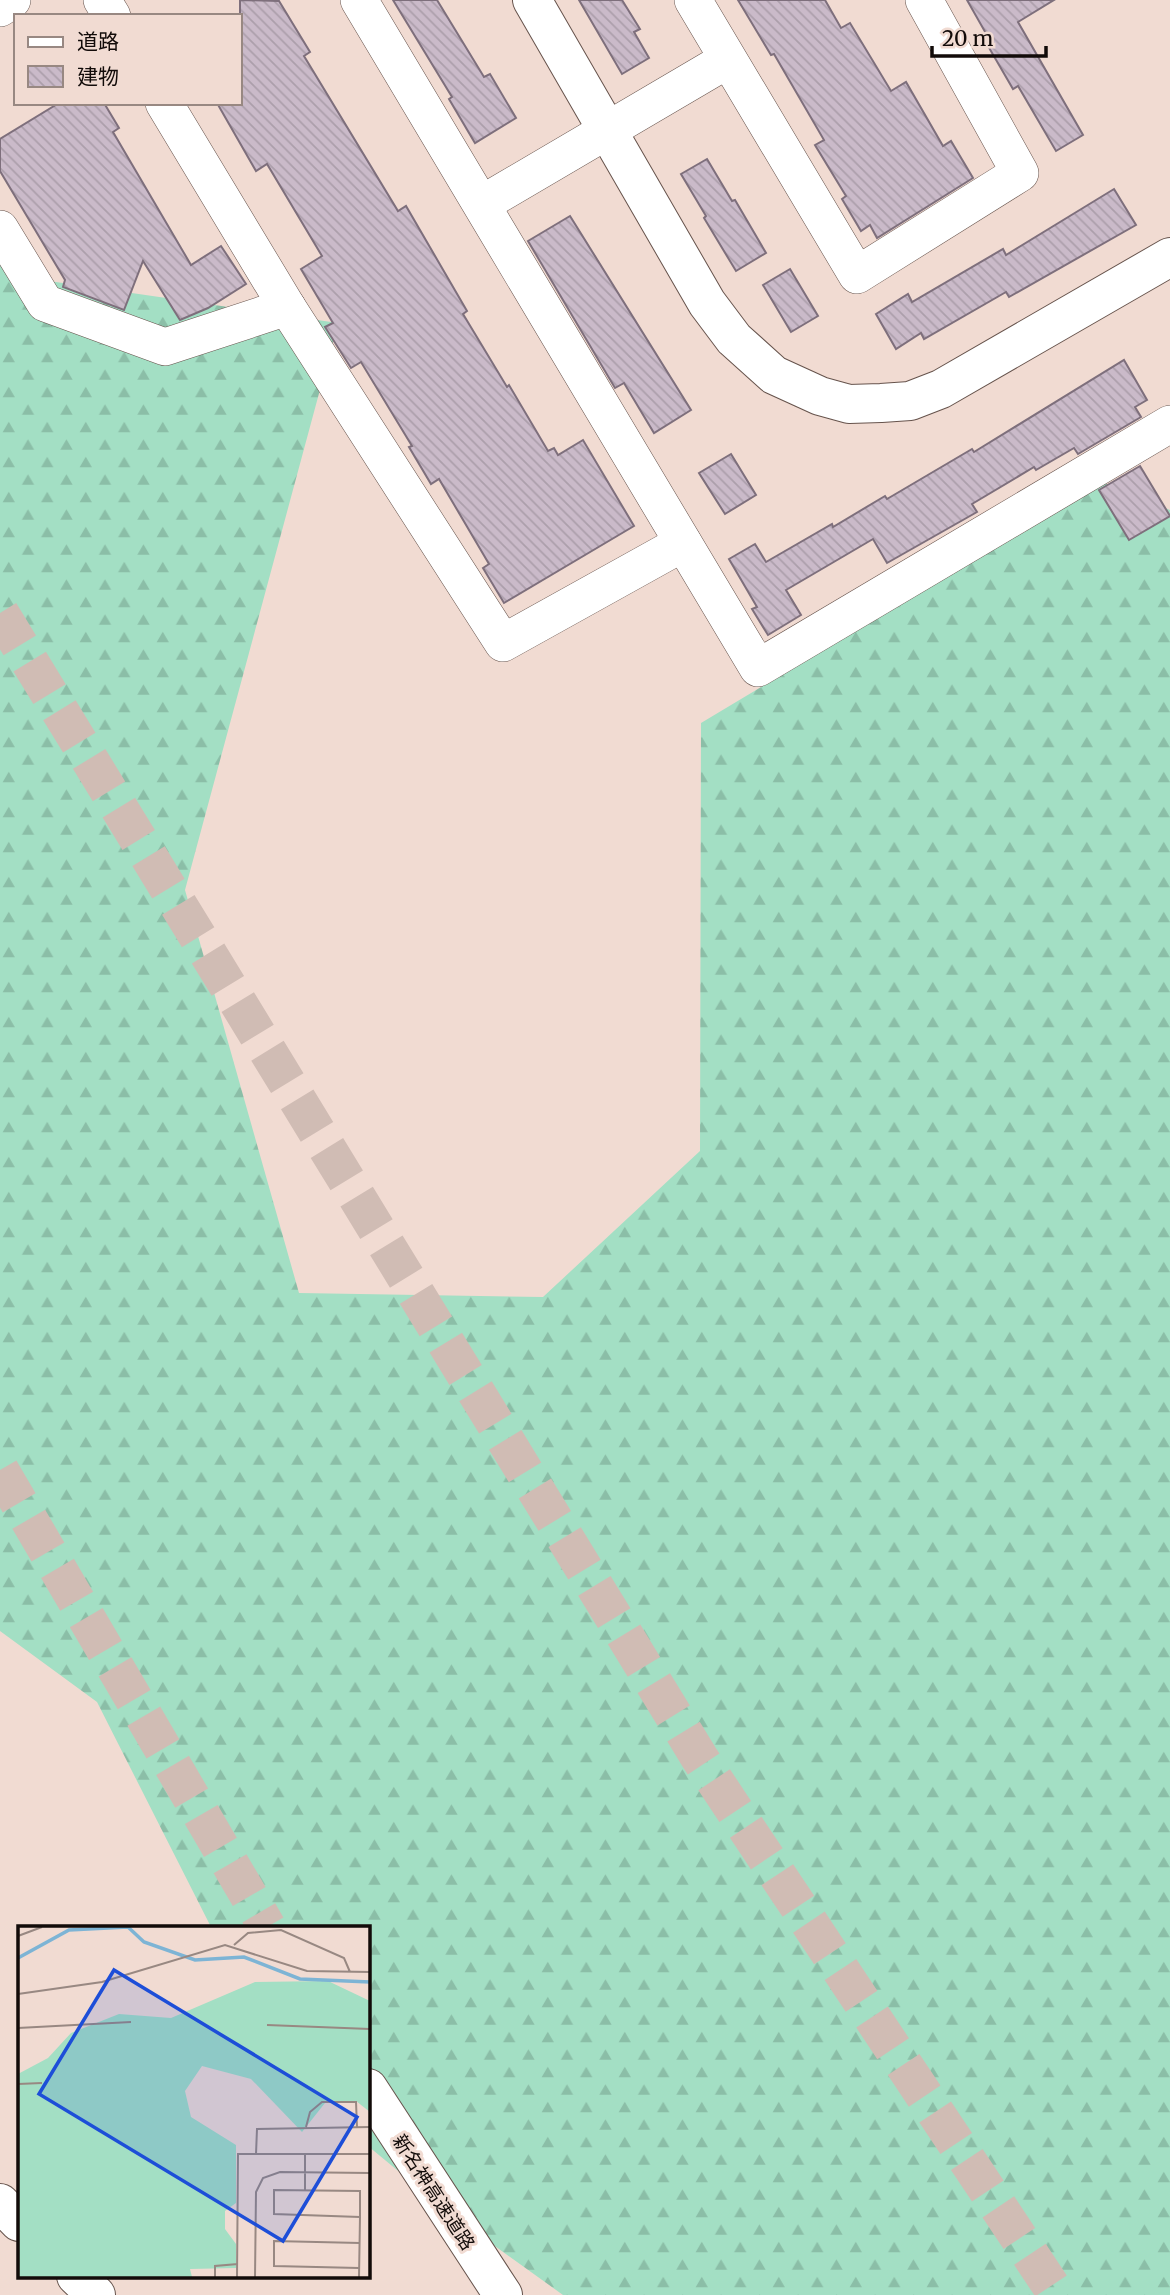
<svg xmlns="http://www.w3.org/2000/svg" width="1170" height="2295" font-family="Merriweather,'Noto Sans JP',serif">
<defs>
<pattern id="forest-firs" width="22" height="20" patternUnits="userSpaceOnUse" patternTransform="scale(1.75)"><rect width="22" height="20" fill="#a3dfc4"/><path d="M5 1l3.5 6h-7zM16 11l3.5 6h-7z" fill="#8bbea7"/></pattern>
<pattern id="building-back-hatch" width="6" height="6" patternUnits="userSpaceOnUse" patternTransform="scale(1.75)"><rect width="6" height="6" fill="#cabac9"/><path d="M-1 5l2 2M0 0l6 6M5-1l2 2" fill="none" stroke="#ac9fab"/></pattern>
</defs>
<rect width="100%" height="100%" fill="#f1dbd2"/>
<path fill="url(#forest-firs)" d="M 0,219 L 42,280 L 338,323 L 185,890 L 299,1293 L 543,1297 L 700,1151 L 701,723 L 1102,482 L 1170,510 L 1170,2295 L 563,2295 L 449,2213 L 368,2146 L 368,1927 L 211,1927 L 97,1702 L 0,1631 Z"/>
<g fill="url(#building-back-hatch)" stroke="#7e6f7c" stroke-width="2">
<path d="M 240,0 L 279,1 L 310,52 L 304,56 L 398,211 L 406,206 L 467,311 L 463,314 L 507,387 L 509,385 L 548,451 L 554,448 L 558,455 L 583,440 L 634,526 L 504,603 L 483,568 L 489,564 L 439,479 L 431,484 L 409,447 L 412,446 L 361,362 L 351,368 L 325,327 L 333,323 L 301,269 L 322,256 L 267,164 L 256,171 L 217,103 L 240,103 Z"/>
<path d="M 393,0 L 437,0 L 484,77 L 490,74 L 516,118 L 475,143 L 449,99 L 452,97 Z"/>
<path d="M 579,0 L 622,0 L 640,29 L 634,32 L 649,58 L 622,74 Z"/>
<path d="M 738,0 L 825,0 L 841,28 L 850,23 L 891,91 L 906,82 L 943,146 L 951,141 L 973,178 L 877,238 L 870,225 L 861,231 L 842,199 L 846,196 L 815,145 L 824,140 L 774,54 L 771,55 Z"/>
<path d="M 967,0 L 1054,0 L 1018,22 L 1083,135 L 1056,151 L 1018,86 L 1013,89 L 988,46 L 992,44 Z"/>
<path d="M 59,103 L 104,103 L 119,128 L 113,132 L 191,265 L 221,246 L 246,284 L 208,308 L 180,320 L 143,261 L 124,310 L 63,287 L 65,280 L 0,171 L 0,139 Z"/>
<path d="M 707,159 L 732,201 L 735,200 L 766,253 L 736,271 L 704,218 L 706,216 L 681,174 Z"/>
<path d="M 1114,189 L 1136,225 L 1009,297 L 1006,292 L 924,339 L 921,333 L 896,349 L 876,314 L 908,294 L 912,302 L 1003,249 L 1006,255 Z"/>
<path d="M 570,216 L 691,410 L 654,433 L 624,383 L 615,388 L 528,241 Z"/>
<path d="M 790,269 L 818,316 L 791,332 L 763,285 Z"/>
<path d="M 1124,360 L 1147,400 L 1135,407 L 1141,417 L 1078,454 L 1074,448 L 1036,470 L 1034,467 L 972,504 L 977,512 L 887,563 L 873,539 L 786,590 L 801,615 L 768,635 L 752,609 L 757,607 L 729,559 L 755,544 L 766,562 L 832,524 L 833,527 L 885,496 L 887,499 L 972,449 L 974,452 Z"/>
<path d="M 731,454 L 756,495 L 725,514 L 699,473 Z"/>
<path d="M 1140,466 L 1170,516 L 1129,540 L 1099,490 Z"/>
</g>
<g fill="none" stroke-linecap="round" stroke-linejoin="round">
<g stroke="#d0bcb4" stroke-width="38" stroke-dasharray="38 19" stroke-linecap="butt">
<path d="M 0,613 L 699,1757 L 1057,2295"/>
<path d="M 0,1470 L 267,1927"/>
</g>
<g stroke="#66534c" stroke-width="38">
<g id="minor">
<path d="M 102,0 L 112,16"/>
<path d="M 359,0 L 758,668 L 1170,424"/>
<path d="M 693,0 L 857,275 L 1020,173 L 924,0"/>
<path d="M 0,8 L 12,0"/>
<path d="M 164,103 L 287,307 L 503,643 L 683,543"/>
<path d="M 482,204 L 727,60"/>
<path d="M 0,229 L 45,303 L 165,347 L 287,307"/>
</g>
</g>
<g stroke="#66534c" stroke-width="40">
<path id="tertiary" d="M 532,0 L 707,303 L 734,339 L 774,375 L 820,396 L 849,404 L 881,403 L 910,401 L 941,389 L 1170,257"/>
</g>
<g stroke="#66534c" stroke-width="40">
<g id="secondary">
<path d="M 0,2203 L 19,2222"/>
<path d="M 76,2276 L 96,2295"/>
</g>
</g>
<g stroke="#66534c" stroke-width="40">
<path id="motorway" d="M 368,2088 L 503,2295"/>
</g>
<use href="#minor" stroke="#fff" stroke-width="37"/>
<use href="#tertiary" stroke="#fff" stroke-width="38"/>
<use href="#secondary" stroke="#fff" stroke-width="38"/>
<use href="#motorway" stroke="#fff" stroke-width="38"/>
</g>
<g text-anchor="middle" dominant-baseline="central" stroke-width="6" stroke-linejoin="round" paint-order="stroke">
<g font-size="19" fill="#120b09" stroke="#f1dbd2">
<text transform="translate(434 2192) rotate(57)">新名神高速道路</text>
</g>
</g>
<g transform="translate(18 1926)">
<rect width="352" height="352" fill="#f1dbd2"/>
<path d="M 310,55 L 352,75 L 352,186 L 338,175 L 307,177 L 284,206 L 233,153 L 184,140 L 167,165 L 173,191 L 218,219 L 218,277 L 207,285 L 207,303 L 218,318 L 218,342 L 172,343 L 174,351 L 0,351 L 0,148 L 30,132 L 53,107 L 101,88 L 153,92 L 237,56 Z" fill="#a3dfc4"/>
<path fill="none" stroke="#7db4d5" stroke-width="3.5" d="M 0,32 L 51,4 L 110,1 L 126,16 L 177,34 L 226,31 L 282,53 L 352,56"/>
<path fill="none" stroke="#988882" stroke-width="2" d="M 0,10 L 24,1M 216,19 L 230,7 L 263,4 L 326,32 L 332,46M 0,68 L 84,56 L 207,19 L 289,45 L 352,46M 249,99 L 352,103M 0,102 L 113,96M 0,158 L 24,157M 288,201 L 292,186 L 304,176 L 338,176 L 339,201M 238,228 L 239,203 L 352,201M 287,264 L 287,229M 341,342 L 256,340 L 256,315 L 342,317M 197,351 L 197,340 L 220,338M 219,351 L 220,228 L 352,228M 237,351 L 238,266 L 245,252 L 262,246 L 352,247M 341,351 L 342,291 L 342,265 L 256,264 L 256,288 L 342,291"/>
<path fill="#1d4ed8" fill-opacity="0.15" stroke="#1d4ed8" stroke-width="3.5" d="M 96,44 L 339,191 L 265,315 L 21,168 Z"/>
<rect width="352" height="352" fill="none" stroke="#120b09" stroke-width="3.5"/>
</g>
<rect x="14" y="14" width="228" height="91" fill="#f1dbd2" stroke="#988882" stroke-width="2"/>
<rect x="28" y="37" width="35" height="10" fill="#ffffff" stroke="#988882" stroke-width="2"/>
<text x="77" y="49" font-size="21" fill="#120b09">道路</text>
<rect x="28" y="66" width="35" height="21" fill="url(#building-back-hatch)" stroke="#988882" stroke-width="2"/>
<text x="77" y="84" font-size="21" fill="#120b09">建物</text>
<path d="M932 46v10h114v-10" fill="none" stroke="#120b09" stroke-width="3.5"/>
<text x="942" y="46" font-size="21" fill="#120b09" stroke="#f1dbd2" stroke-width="5" paint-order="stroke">20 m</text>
</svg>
